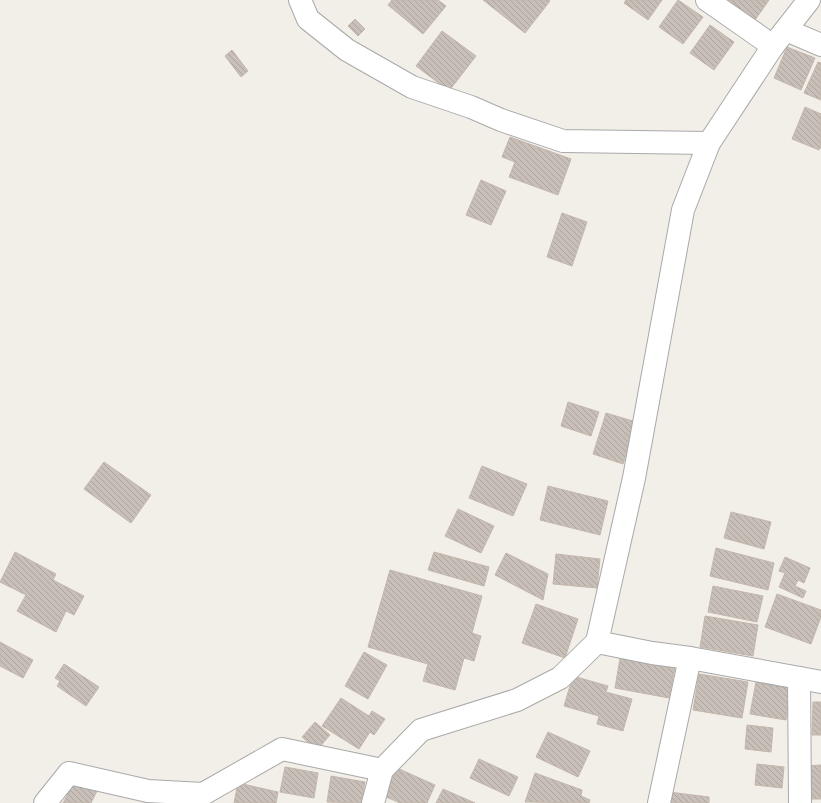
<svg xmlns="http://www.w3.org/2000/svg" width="821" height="803" font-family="'Varela Round',sans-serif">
<defs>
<pattern id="building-back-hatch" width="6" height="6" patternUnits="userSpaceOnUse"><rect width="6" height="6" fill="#c7bfb8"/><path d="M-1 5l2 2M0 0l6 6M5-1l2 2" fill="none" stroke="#aba49e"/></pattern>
</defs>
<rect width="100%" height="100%" fill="#f2efe9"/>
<g fill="url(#building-back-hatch)" stroke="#c4b6ab">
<path d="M 392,0 L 438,0 L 446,6 L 423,34 L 388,5 Z"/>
<path d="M 483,0 L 549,0 L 550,1 L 525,33 Z"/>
<path d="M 626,0 L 662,0 L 648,20 L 624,3 Z"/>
<path d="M 678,0 L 703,17 L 683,44 L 659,27 Z"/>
<path d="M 728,0 L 769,0 L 755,20 Z"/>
<path d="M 355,19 L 365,29 L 358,36 L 348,26 Z"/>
<path d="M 710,25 L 734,42 L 714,70 L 690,53 Z"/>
<path d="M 442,31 L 476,56 L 449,91 L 416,66 Z"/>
<path d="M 787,47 L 815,58 L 801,90 L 774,78 Z"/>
<path d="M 232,50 L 248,71 L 241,77 L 225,56 Z"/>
<path d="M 818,62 L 821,63 L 821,100 L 804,93 Z"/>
<path d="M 805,107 L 821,114 L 821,146 L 819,150 L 792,139 Z"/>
<path d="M 510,137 L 571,159 L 558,195 L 509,177 L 515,162 L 502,157 Z"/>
<path d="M 481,180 L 506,191 L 491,225 L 466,215 Z"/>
<path d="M 562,213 L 587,222 L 572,266 L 547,257 Z"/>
<path d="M 568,402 L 599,412 L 591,436 L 561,426 Z"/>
<path d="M 606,413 L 636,422 L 623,464 L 593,454 Z"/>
<path d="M 104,462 L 151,495 L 131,523 L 84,489 Z"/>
<path d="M 482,466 L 527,484 L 513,516 L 469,498 Z"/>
<path d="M 548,486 L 608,501 L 600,535 L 540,520 Z"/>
<path d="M 458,509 L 494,526 L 481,553 L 445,536 Z"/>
<path d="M 731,512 L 771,522 L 764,549 L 724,538 Z"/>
<path d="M 716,548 L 774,563 L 768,590 L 710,576 Z"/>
<path d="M 15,552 L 56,574 L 53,580 L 84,596 L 74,615 L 66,611 L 56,632 L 17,611 L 26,595 L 0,582 Z"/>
<path d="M 434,552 L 489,567 L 484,586 L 428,570 Z"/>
<path d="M 506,553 L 548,574 L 543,600 L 495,575 Z"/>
<path d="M 556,554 L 600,559 L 597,588 L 553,584 Z"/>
<path d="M 785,557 L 810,568 L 804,583 L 798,580 L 795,586 L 806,591 L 803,598 L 779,587 L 785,573 L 779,571 Z"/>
<path d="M 390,570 L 482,596 L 472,633 L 481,636 L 474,661 L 464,658 L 455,690 L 423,681 L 428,664 L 368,647 Z"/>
<path d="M 713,586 L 763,596 L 757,622 L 708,612 Z"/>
<path d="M 777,594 L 821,610 L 821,617 L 811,644 L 765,627 Z"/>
<path d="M 536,604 L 578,619 L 565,658 L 522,643 Z"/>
<path d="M 705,616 L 758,625 L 753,656 L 700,647 Z"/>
<path d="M 0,642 L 33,660 L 23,678 L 0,666 Z"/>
<path d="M 364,652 L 387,665 L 368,699 L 345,686 Z"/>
<path d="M 621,652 L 676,662 L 669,698 L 615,688 Z"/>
<path d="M 64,664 L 99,687 L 86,706 L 57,686 L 60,681 L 55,678 Z"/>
<path d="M 699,674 L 748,682 L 742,718 L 693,710 Z"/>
<path d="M 573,676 L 608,686 L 606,692 L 632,699 L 623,731 L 597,724 L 599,716 L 564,706 Z"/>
<path d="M 756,682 L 791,688 L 786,720 L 750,714 Z"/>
<path d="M 341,698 L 369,716 L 372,711 L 385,719 L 374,735 L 370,732 L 359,749 L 322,726 Z"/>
<path d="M 813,702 L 821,702 L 821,735 L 812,735 Z"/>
<path d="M 315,722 L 330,735 L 317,750 L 302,737 Z"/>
<path d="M 747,725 L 773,728 L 771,752 L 745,749 Z"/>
<path d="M 548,732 L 590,751 L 578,777 L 536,757 Z"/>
<path d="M 479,759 L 518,777 L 509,796 L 470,778 Z"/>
<path d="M 757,764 L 784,767 L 782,788 L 755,785 Z"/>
<path d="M 821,765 L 821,799 L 807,799 L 806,766 Z"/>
<path d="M 285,767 L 318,773 L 314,798 L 280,792 Z"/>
<path d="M 397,768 L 435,785 L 427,803 L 400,803 L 384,796 Z"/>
<path d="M 535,773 L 582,790 L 581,796 L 590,800 L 589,803 L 525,802 Z"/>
<path d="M 331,776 L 365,782 L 361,803 L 327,802 Z"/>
<path d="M 76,779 L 97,791 L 91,803 L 63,803 Z"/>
<path d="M 238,783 L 278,792 L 276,803 L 234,803 Z"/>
<path d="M 443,789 L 475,803 L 436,803 Z"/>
<path d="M 669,792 L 709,797 L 709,803 L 668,803 Z"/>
</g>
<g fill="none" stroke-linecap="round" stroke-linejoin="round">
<g stroke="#a9a9a9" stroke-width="24">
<g id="street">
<path d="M 300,0 L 308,19 L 347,50 L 412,87 L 471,107 L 501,120 L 563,141 L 709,143"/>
<path d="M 707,0 L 773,46"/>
<path d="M 786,30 L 821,45"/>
<path d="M 597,642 L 652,653 L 690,658 L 821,682"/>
<path d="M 799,678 L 800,803"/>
<path d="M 45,803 L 69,773 L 148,791 L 203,794 L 282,749 L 382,770"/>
<path d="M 373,803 L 382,770 L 421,730 L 517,700 L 560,678 L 597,642 L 634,478 L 683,210 L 709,143 L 773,46 L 809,0"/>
<path d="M 659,803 L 690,658"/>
</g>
</g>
<use href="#street" stroke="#fff" stroke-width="22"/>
</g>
</svg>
